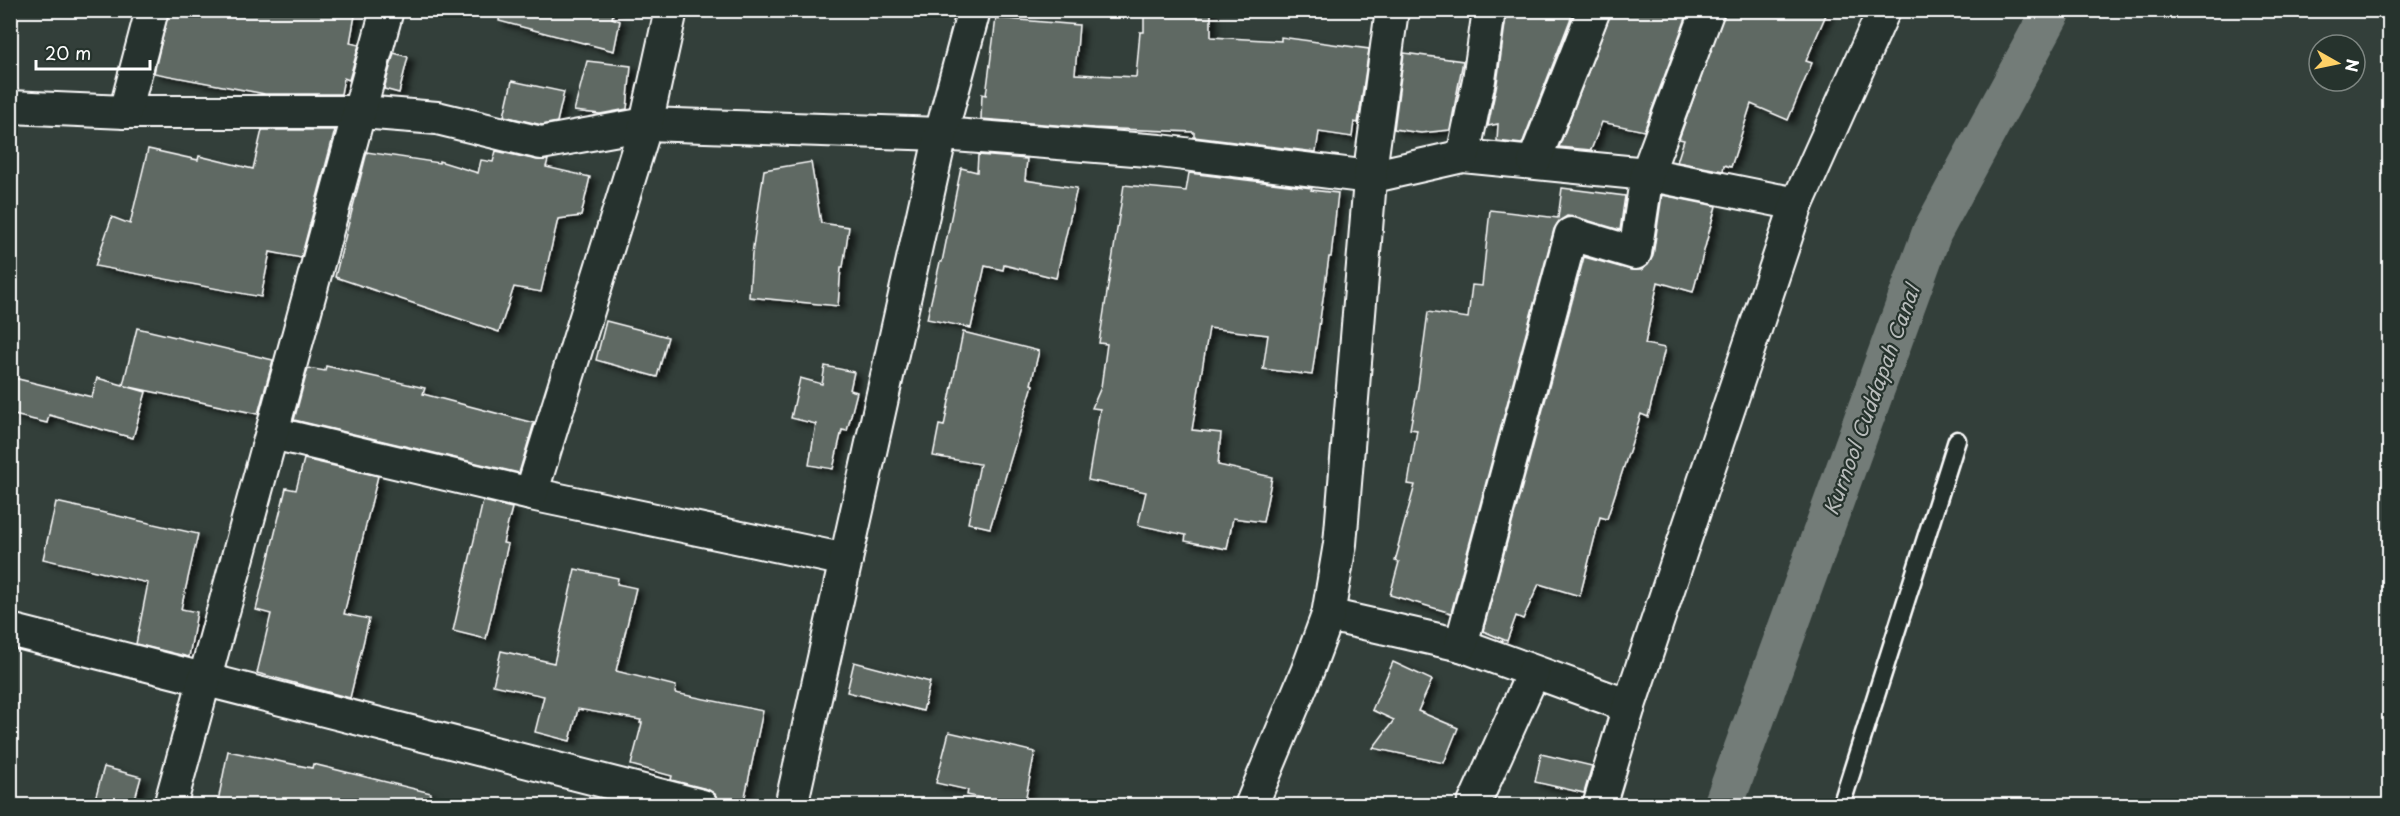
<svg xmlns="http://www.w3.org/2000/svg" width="2400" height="816" font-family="'Playpen Sans',sans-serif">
<defs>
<filter id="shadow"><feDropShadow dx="6" dy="4" stdDeviation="3" flood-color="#0009"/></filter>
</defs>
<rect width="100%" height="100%" fill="#333f3a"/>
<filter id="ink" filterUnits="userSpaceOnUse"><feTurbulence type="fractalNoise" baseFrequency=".0167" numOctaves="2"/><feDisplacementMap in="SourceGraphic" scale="12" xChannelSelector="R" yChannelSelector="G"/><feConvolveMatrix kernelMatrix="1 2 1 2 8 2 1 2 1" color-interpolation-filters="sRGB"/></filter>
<g filter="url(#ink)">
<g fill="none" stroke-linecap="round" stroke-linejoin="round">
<path stroke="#737b78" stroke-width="40" d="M 1723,806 L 1932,232 L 2052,10"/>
</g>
<g fill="#5f6964" stroke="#fff" stroke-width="1.5" filter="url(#shadow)">
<path d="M 169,10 L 356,10 L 350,43 L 359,45 L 349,80 L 344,78 L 341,94 L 265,94 L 154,73 Z"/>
<path d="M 500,10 L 614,10 L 612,18 L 620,21 L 614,51 L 499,21 Z"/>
<path d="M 1144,10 L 1211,10 L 1211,37 L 1281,41 L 1281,37 L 1369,49 L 1358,123 L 1354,122 L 1352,137 L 1319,132 L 1316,152 L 1194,137 L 1194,132 L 1093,128 L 981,119 L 982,94 L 986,95 L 996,18 L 1079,25 L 1075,74 L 1136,77 L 1140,32 L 1144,32 Z"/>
<path d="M 1507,10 L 1574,10 L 1522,144 L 1497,141 L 1498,124 L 1488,126 L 1497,83 Z"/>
<path d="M 1612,10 L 1689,10 L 1644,131 L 1602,122 L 1591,150 L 1559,147 Z"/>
<path d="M 1725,10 L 1828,10 L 1806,61 L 1812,63 L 1788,120 L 1751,104 L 1731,167 L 1724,165 L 1723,171 L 1677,162 L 1684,140 L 1679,139 Z"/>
<path d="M 394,53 L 408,57 L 399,93 L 384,89 Z"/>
<path d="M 1404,53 L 1463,61 L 1450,130 L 1421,133 L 1394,129 Z"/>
<path d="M 587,61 L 631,66 L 627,109 L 600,114 L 574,111 Z"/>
<path d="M 512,81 L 564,92 L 557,122 L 542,125 L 504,116 Z"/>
<path d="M 262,130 L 335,130 L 301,258 L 270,252 L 261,297 L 95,266 L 112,217 L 130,224 L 148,149 L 198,160 L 199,156 L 253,169 Z"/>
<path d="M 496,151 L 537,160 L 548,160 L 546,167 L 590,177 L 581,216 L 558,219 L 541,292 L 514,287 L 499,332 L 335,277 L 367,152 L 439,163 L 439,161 L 478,173 L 481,160 L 493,162 Z"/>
<path d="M 978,155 L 1027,159 L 1025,180 L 1077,188 L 1056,278 L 1004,265 L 1003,270 L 985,266 L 971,328 L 927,319 L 940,262 L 942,262 L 961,168 L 977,172 Z"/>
<path d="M 811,162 L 821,223 L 849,227 L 843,267 L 841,267 L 838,306 L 749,297 L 752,254 L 764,170 Z"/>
<path d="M 1189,173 L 1312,188 L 1311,190 L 1338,193 L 1331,257 L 1329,257 L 1312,375 L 1263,369 L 1268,335 L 1209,328 L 1192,430 L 1221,433 L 1218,465 L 1272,477 L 1263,522 L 1233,518 L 1227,549 L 1185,541 L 1186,535 L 1138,525 L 1146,492 L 1088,480 L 1100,409 L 1092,408 L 1101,387 L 1107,344 L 1099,343 L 1124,185 L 1186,191 Z"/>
<path d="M 1562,188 L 1625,196 L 1620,230 L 1576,217 L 1567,216 L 1559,221 L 1554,229 L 1451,613 L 1390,595 L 1399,562 L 1395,561 L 1399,547 L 1398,546 L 1415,485 L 1408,484 L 1417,430 L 1410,429 L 1418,387 L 1428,312 L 1468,318 L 1472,285 L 1482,286 L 1490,210 L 1558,218 Z"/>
<path d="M 1662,195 L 1716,206 L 1693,292 L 1658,282 L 1645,344 L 1665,348 L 1648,417 L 1641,414 L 1607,519 L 1600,517 L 1580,596 L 1539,584 L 1523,619 L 1516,616 L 1507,641 L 1483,631 L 1584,257 L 1631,270 L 1641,270 L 1648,265 L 1653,256 Z"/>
<path d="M 606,321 L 668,337 L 657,377 L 596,360 Z"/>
<path d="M 137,328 L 273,360 L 258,414 L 125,386 L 146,392 L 133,438 L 49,415 L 47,423 L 10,414 L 10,377 L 92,397 L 97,378 L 123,385 Z"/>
<path d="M 963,332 L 1039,351 L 1031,384 L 1033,385 L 990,528 L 968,523 L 980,464 L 933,456 L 939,425 L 944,426 Z"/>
<path d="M 326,366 L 425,388 L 423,394 L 534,423 L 519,473 L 294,420 L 308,368 L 325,371 Z"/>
<path d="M 825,366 L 854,372 L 850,390 L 857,392 L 847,431 L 842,430 L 833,469 L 809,465 L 816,424 L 791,418 L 800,378 L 822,384 Z"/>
<path d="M 304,459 L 378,476 L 344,614 L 369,619 L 350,698 L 257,673 L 271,614 L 256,610 L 286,488 L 296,490 Z"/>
<path d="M 483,501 L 512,508 L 503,543 L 508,544 L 486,639 L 453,631 Z"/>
<path d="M 56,502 L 198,534 L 181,609 L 197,612 L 189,657 L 136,644 L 148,583 L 43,559 Z"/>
<path d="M 575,569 L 618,578 L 617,584 L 636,588 L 616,671 L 676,686 L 675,693 L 763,711 L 743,806 L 719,802 L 715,794 L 707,789 L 671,780 L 672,776 L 631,765 L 642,723 L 640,723 L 641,720 L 578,709 L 570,741 L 535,732 L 544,696 L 493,685 L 501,651 L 554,663 Z"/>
<path d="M 854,662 L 930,682 L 923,711 L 847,692 Z"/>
<path d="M 1393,662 L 1432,680 L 1418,711 L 1458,728 L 1444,763 L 1373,748 L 1394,720 L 1372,710 Z"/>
<path d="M 949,732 L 1035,752 L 1024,806 L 1010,806 L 991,801 L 991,800 L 967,795 L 968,790 L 936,783 Z"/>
<path d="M 228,751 L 312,768 L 313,764 L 431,793 L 430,806 L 217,806 Z"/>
<path d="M 1541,754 L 1592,766 L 1584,793 L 1535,782 Z"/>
<path d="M 104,767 L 141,777 L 133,806 L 93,806 Z"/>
</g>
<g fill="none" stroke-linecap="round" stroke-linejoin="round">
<g stroke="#fff" stroke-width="21">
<path id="lane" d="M 1841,806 L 1957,440"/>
</g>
<g stroke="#fff" stroke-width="36">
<g id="street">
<path d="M 10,107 L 125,112 L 361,112 L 437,118 L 541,143 L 646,124 L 941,134 L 1160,151 L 1370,177 L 1463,156 L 1647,174 L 1797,204"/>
<path d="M 125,112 L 152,10"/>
<path d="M 1463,156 L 1479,80 L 1489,10"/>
<path d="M 1534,162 L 1594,10"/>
<path d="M 272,433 L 531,494 L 846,560"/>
<path d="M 531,494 L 646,124 L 671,10"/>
<path d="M 1328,615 L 1461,645 L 1629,706"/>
<path d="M 10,630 L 702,806"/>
<path d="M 1461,645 L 1571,234 L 1635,253 L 1647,174 L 1708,10"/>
<path d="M 170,806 L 387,10"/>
<path d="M 791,806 L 941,134 L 974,10"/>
<path d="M 1251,806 L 1307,672 L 1328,615 L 1340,544 L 1372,156 L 1392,10"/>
<path d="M 1473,806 L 1533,673"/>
<path d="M 1599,806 L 1629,706 L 1797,204 L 1884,10"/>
</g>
</g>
<use href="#lane" stroke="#26332d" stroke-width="16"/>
<use href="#street" stroke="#26332d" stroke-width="32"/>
</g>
</g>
<g text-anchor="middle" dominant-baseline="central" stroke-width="4.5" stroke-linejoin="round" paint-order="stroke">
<g font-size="20" font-style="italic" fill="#b9bdbc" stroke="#26332d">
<text transform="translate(1871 400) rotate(-70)">Kurnool Cuddapah Canal</text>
</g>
</g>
<rect width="2400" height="816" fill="none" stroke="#26332d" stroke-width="36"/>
<rect x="18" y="18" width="2364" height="780" fill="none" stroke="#fff" stroke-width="2" filter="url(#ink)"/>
<g transform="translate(2337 63) rotate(99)"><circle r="28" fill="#26332d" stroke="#7d8581" stroke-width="1.5"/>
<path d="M0-4.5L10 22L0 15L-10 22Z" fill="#ffd166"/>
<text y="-9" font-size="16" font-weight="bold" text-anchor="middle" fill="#ffffff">N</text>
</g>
<path d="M36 60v9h114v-9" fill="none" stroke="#ffffff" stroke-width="3"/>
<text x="45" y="60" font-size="18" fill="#ffffff" stroke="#26332d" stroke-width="4.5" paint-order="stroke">20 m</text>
</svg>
